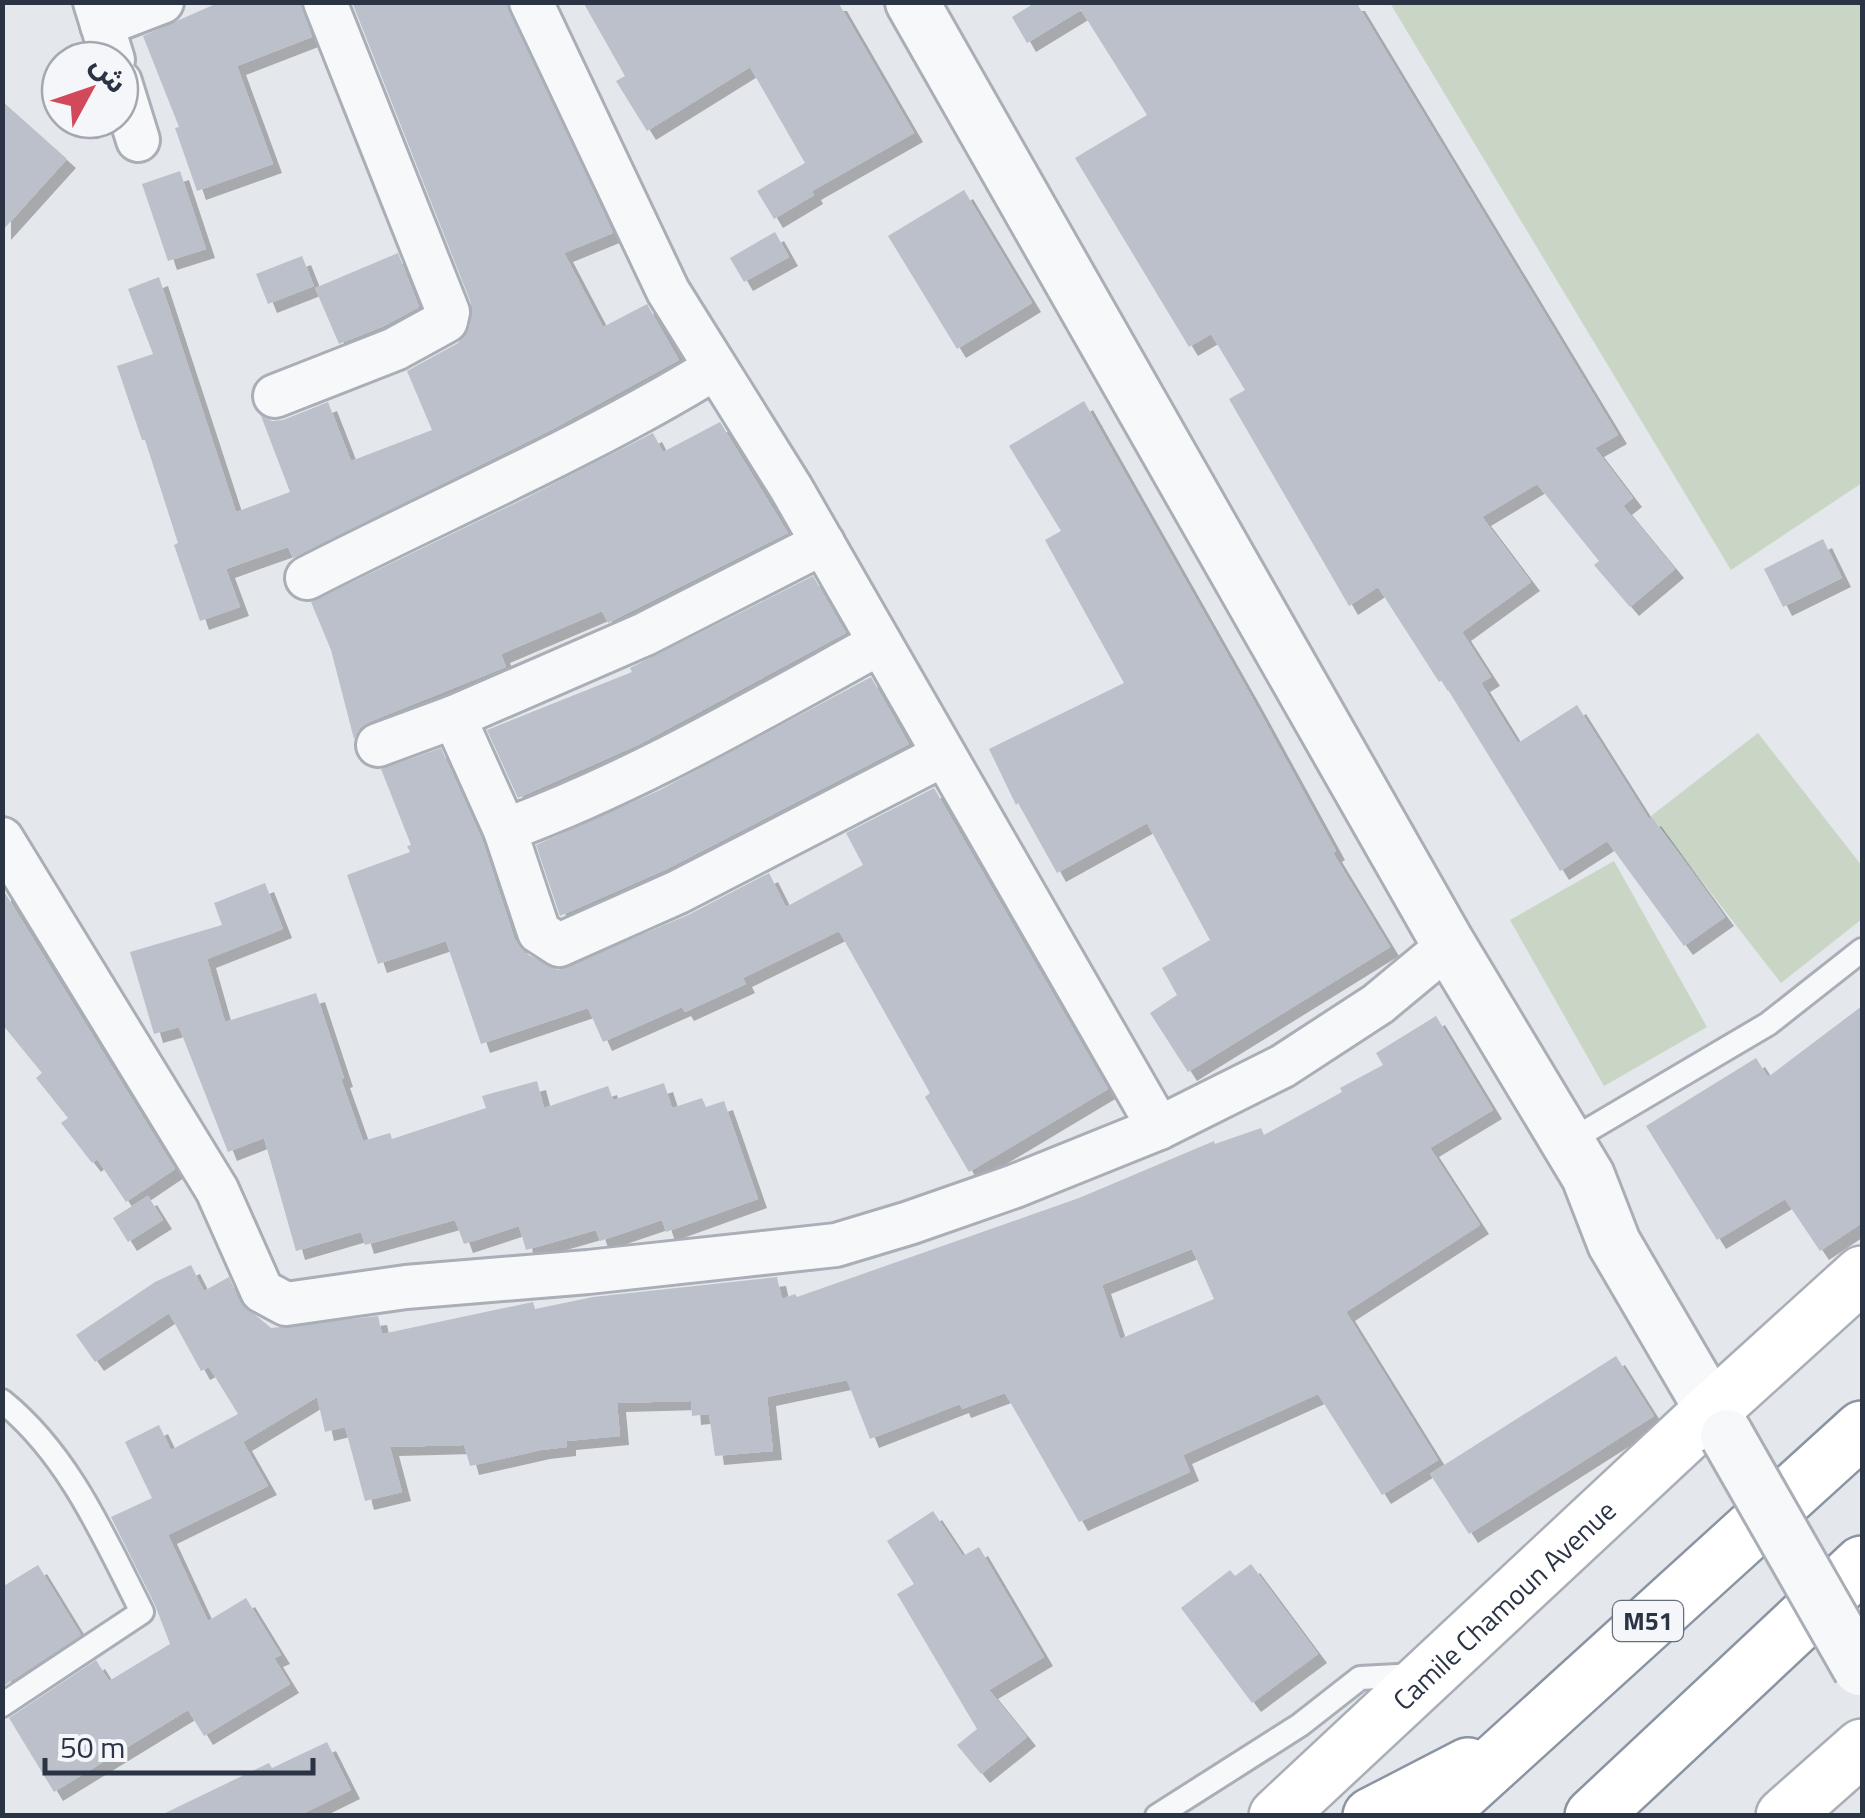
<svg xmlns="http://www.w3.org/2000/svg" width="1865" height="1818" font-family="'Titillium Web','Noto Sans Arabic',sans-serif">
<defs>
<filter id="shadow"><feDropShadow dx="9" dy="9" stdDeviation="0" flood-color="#0004"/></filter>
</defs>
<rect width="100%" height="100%" fill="#e4e7ec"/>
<g fill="#c9d6c5">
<path d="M 1390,3 L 1862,3 L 1862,483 L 1731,570 Z"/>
<path d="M 1758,733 L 1862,866 L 1862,919 L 1781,983 L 1651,816 Z"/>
<path d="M 1614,861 L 1707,1027 L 1604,1086 L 1510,920 Z"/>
</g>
<g fill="#bbc0ca" fill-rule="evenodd" filter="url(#shadow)">
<path d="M 220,2 L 301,2 L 312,37 L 237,66 L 273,164 L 197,191 L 175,128 L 179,127 L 143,36 Z"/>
<path d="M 352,2 L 506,2 L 613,233 L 564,253 L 603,327 L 647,304 L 679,360 L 553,429 L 293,558 L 288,547 L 226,569 L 240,607 L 200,621 L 174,545 L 178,543 L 145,440 L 142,440 L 117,366 L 153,354 L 128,289 L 159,277 L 236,512 L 290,492 L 261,416 L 272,421 L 283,420 L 328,402 L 351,461 L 432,430 L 407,371 L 458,343 L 470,326 L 471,303 Z"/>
<path d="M 583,2 L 838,2 L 914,133 L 812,191 L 814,195 L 774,219 L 757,191 L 805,163 L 750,67 L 647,131 L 616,81 L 625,76 Z"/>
<path d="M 1036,2 L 1356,2 L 1618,435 L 1595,448 L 1633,498 L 1623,506 L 1675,569 L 1630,607 L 1594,565 L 1599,561 L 1537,484 L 1482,517 L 1531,582 L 1462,632 L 1491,677 L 1481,683 L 1518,743 L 1577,705 L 1649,819 L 1652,817 L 1725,917 L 1684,946 L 1607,841 L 1560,871 L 1442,680 L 1439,682 L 1378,587 L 1349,606 L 1229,399 L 1245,390 L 1211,334 L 1189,347 L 1075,158 L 1147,115 L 1081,10 L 1027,43 L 1012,17 Z"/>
<path d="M 2,101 L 67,159 L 2,231 Z"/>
<path d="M 180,171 L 206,249 L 168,261 L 142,184 Z"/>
<path d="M 964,190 L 1032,303 L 957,349 L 888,236 Z"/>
<path d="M 775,232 L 789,257 L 744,282 L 730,258 Z"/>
<path d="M 398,253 L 419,307 L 384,326 L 339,344 L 315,288 Z"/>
<path d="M 302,256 L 314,286 L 268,304 L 256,274 Z"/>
<path d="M 1084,401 L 1251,696 L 1336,851 L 1333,853 L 1390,947 L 1188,1072 L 1150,1013 L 1177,995 L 1162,968 L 1210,940 L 1147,823 L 1057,873 L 1018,803 L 1016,805 L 989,749 L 1124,683 L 1045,540 L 1061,531 L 1009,446 Z"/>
<path d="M 720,422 L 788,533 L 608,623 L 602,611 L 501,654 L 506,667 L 369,722 L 360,728 L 354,739 L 331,650 L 311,602 L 524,499 L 653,433 L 663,452 Z"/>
<path d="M 1823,539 L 1842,578 L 1783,607 L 1764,569 Z"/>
<path d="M 813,576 L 846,633 L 638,745 L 518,798 L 487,730 L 632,672 L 630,668 Z"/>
<path d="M 871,677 L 909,744 L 667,869 L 560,916 L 536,845 L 660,790 Z"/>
<path d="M 441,748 L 482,839 L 515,940 L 525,953 L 558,970 L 688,915 L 769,873 L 786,907 L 863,865 L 846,833 L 934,788 L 1108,1089 L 969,1172 L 925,1097 L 930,1093 L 839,931 L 743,978 L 746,984 L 685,1012 L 682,1007 L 603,1042 L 588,1008 L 481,1044 L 446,941 L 378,964 L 347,875 L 410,852 L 407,846 L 411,845 L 381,769 Z"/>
<path d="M 265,883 L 283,929 L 207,959 L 225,1022 L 316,993 L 344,1078 L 341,1079 L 363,1141 L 390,1133 L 392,1139 L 486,1108 L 482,1096 L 537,1081 L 544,1108 L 608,1086 L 613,1100 L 664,1083 L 672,1108 L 702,1098 L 706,1107 L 724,1101 L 758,1199 L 666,1232 L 662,1220 L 600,1241 L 596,1230 L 526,1250 L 519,1226 L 464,1244 L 455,1220 L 365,1245 L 361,1232 L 296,1251 L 264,1138 L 228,1152 L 179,1027 L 154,1034 L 130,952 L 222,925 L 214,903 Z"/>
<path d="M 2,888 L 175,1169 L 126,1202 L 97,1159 L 92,1163 L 61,1123 L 68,1118 L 36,1078 L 42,1073 L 2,1024 Z"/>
<path d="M 1862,1006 L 1862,1223 L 1820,1251 L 1785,1199 L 1717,1240 L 1646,1126 L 1756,1058 L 1768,1077 Z"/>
<path d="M 1436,1016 L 1493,1110 L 1430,1148 L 1480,1225 L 1346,1312 L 1438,1460 L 1382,1495 L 1318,1394 L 1183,1455 L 1190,1472 L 1079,1522 L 1005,1393 L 962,1409 L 960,1404 L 870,1439 L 847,1380 L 767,1397 L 773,1451 L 715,1456 L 709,1414 L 692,1416 L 691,1401 L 617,1403 L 620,1436 L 567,1441 L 567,1447 L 541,1450 L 470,1466 L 464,1445 L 390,1447 L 402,1492 L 365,1501 L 345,1427 L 325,1432 L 317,1397 L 243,1442 L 268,1486 L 168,1535 L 208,1621 L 246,1598 L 281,1655 L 274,1658 L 290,1684 L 204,1736 L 188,1710 L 54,1792 L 9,1718 L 96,1660 L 109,1681 L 170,1644 L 155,1605 L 111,1517 L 152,1498 L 125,1442 L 159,1425 L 171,1450 L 238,1414 L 209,1367 L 201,1371 L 169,1313 L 95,1362 L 76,1335 L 155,1282 L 191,1265 L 204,1291 L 229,1277 L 240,1302 L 271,1328 L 378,1316 L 382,1334 L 533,1302 L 535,1309 L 593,1297 L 777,1277 L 782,1299 L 795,1294 L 797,1297 L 1079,1198 L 1214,1141 L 1215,1144 L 1261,1128 L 1264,1135 L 1342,1092 L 1340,1088 L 1383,1065 L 1376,1053 ZM 1192,1249 L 1214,1299 L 1120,1339 L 1102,1285 Z"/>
<path d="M 148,1196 L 163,1220 L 128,1242 L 113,1218 Z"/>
<path d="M 1616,1356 L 1654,1416 L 1469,1534 L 1430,1474 Z"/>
<path d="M 933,1511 L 963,1556 L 979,1547 L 1044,1657 L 989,1690 L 1027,1737 L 981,1774 L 957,1745 L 977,1729 L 897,1594 L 914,1584 L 887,1541 Z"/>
<path d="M 1251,1564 L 1318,1654 L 1252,1703 L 1181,1608 L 1230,1570 L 1235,1576 Z"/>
<path d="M 38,1565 L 81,1635 L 2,1687 L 2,1587 Z"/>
<path d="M 327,1742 L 351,1790 L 298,1816 L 159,1816 L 269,1763 L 272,1768 Z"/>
</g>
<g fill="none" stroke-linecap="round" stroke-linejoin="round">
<g stroke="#a9aeb7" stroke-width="28">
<g id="service">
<path d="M 1568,1142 L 1768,1024 L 1862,950"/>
<path d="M 2,1401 C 69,1455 104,1537 142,1612 L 2,1705"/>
<path d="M 1157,1816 L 1300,1725 L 1360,1678 L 1416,1675"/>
</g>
</g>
<g stroke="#a9aeb7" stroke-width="48">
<g id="minor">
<path d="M 95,2 L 113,60"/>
<path d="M 531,2 L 668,291 L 791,488 L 1159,1128"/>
<path d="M 102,25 L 162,2"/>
<path d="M 120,82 L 138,140"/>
<path d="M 275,396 L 395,349 L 446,321 L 448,312 L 325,2"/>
<path d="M 307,578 C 443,508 585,448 715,368"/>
<path d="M 880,643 C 758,710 636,782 505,830 L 539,932 L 559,945 L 678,892 L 943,755"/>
<path d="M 454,717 L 505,830"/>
<path d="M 378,745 L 454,717 L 645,634 L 823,543"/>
<path d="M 2,839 L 217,1190 L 262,1291 L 286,1304 L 406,1287 L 588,1272 L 836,1245 L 909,1223 L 1015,1186 L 1159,1128 L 1283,1066 L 1378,1004 L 1449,945"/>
</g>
</g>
<g stroke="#a9aeb7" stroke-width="58">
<path id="tertiary" d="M 912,2 L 1449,945 L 1588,1176 L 1614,1243 L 1727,1436"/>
</g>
<g stroke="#a9aeb7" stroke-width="60">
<g id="secondary">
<path id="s1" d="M 1277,1816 L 1712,1410 L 1862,1274"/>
<path d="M 1784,1816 L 1862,1747"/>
</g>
</g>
<g stroke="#8b94a3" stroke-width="60">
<g id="motorway">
<path d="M 1371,1816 L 1468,1766"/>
<path d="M 1436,1816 L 1862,1429"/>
<path d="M 1593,1816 L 1862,1564"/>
</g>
</g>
<use href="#service" stroke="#f7f8fa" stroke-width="22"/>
<use href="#minor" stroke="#f7f8fa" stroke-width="42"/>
<use href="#tertiary" stroke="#f7f8fa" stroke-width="52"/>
<use href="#secondary" stroke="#fff" stroke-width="55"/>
<use href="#motorway" stroke="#fff" stroke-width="55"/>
<g stroke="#a9aeb7" stroke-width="58" stroke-linecap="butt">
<path id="tertiary-bridge" d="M 1727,1436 L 1860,1669"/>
</g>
<use href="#tertiary-bridge" stroke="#f7f8fa" stroke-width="52"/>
</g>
<g text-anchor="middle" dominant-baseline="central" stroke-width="8" stroke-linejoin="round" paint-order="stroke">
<rect fill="#f4f6f9" stroke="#676e7b" stroke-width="2.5" x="1613" y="1601" width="70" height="40" rx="8"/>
<g font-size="25" font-weight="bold" fill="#2b3445">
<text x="1648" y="1621">M51</text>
</g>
<g font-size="28" fill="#2b3445" stroke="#f4f6f9">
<text stroke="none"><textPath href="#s1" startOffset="310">Camile Chamoun Avenue</textPath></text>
</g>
</g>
<rect width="1865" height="1818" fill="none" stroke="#2b3445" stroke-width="10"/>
<g transform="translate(90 90) rotate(50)"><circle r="48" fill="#f4f6f9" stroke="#a4a8b1" stroke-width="2.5"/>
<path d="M0-8L18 38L0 25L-18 38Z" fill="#d1495b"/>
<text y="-15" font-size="28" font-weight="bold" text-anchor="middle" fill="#2b3445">ش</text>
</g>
<path d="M45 1758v15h268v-15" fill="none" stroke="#2b3445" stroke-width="5"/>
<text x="60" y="1758" font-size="30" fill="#2b3445" stroke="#f4f6f9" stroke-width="8" paint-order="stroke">50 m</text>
</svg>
